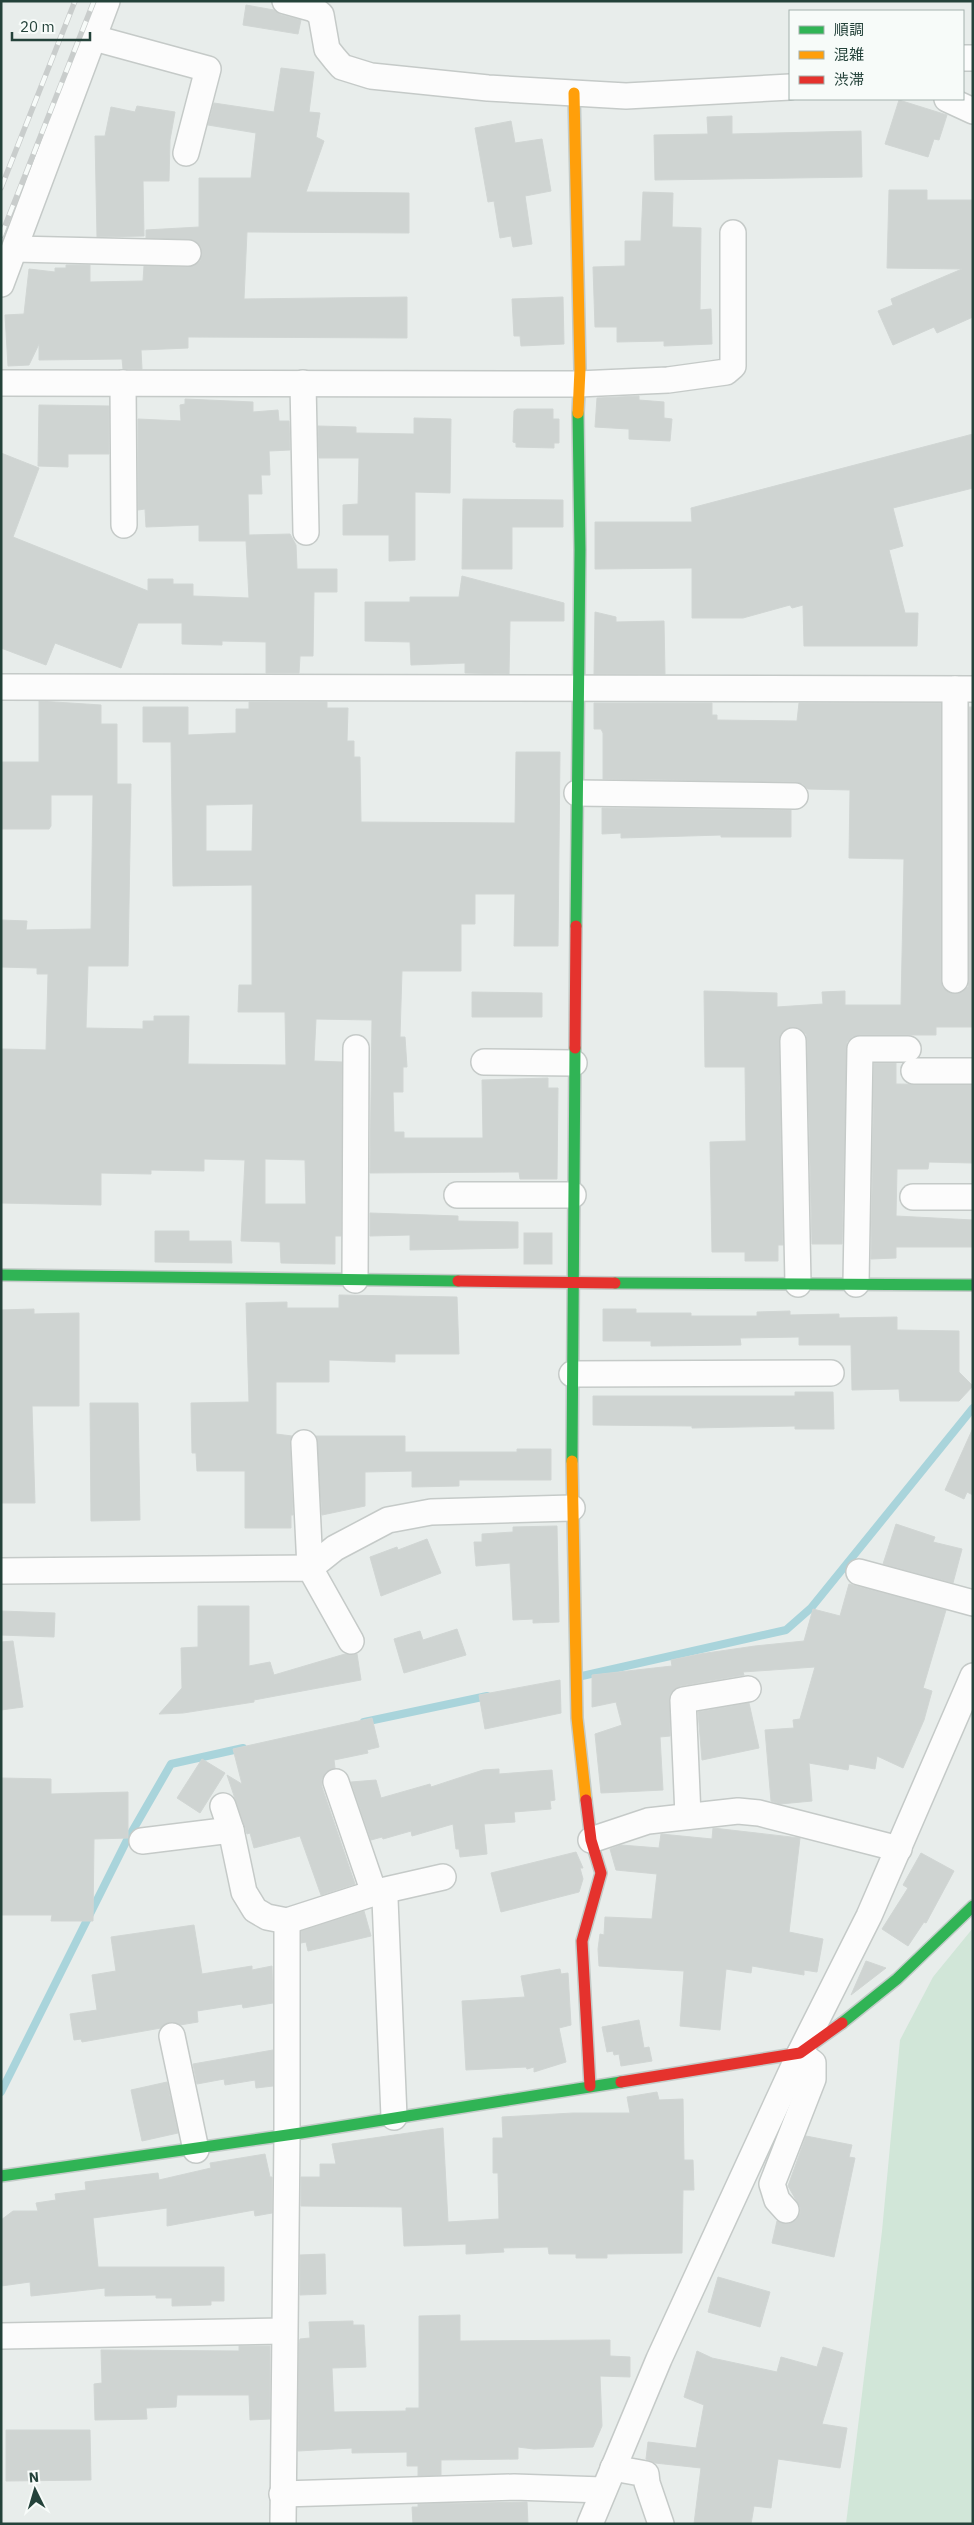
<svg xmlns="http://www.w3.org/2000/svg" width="974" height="2525" font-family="'IBM Plex Sans','Noto Sans JP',sans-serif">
<rect width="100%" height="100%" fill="#e8edeb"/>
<path fill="#d1e6d8" d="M 973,1928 L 973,2524 L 846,2524 L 882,2231 L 900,2040 L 933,1977 Z"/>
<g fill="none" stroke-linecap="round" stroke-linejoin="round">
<g stroke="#a9d4db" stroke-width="8">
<path d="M 582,1676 L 786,1630 L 811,1608 L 973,1408"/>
<path d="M 364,1722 L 487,1696"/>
<path d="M 1,2092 L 126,1842 L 171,1764 L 243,1748"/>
</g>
</g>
<g fill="#cfd4d2" stroke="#d1d6d4" fill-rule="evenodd">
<path d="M 246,5 L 274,10 L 281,15 L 301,20 L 298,34 L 243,25 Z"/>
<path d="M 281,68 L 314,72 L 309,112 L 320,113 L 316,137 L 324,141 L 306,192 L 409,193 L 409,233 L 247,232 L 244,299 L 407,297 L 407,338 L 188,337 L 188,348 L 141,350 L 142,369 L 123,369 L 122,359 L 39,360 L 39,344 L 29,365 L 8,366 L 5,315 L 24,314 L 29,269 L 55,272 L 55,268 L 66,268 L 66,265 L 90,265 L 90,282 L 143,281 L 144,266 L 188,267 L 194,266 L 200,261 L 202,254 L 201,247 L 195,241 L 146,238 L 146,230 L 199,227 L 199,178 L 251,178 L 256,133 L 208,125 L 214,103 L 274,112 Z"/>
<path d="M 899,100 L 947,115 L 939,140 L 934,139 L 928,157 L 885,144 Z"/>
<path d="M 137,106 L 175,112 L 170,140 L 169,181 L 143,181 L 144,236 L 97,237 L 95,136 L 105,136 L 111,107 L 135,112 Z"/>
<path d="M 732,116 L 732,134 L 861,131 L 862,177 L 655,180 L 654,135 L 708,134 L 707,117 Z"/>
<path d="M 511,121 L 515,143 L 542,139 L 551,191 L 525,196 L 532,244 L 513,247 L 511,236 L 500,238 L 494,201 L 488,202 L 475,128 Z"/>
<path d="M 889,190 L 927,190 L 927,200 L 973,200 L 973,317 L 937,333 L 934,327 L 893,345 L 878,311 L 893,305 L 891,299 L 962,269 L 887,268 Z"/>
<path d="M 643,192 L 673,193 L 672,227 L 701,228 L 700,310 L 711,309 L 712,344 L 664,346 L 664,341 L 617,342 L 617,327 L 595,327 L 593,267 L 625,266 L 625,241 L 641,241 Z"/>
<path d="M 563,297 L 564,344 L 521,346 L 520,336 L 514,336 L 512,299 Z"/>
<path d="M 639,396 L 639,400 L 664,402 L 664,418 L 672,419 L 670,441 L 629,439 L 629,429 L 595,427 L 597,398 Z"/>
<path d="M 185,399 L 253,402 L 253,412 L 278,410 L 279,421 L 289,421 L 290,450 L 269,451 L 270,475 L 261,475 L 262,494 L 248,494 L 249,535 L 290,534 L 296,545 L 297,569 L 337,569 L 337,592 L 314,592 L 313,656 L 300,656 L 299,673 L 266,673 L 266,642 L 222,641 L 222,645 L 182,644 L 182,623 L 138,623 L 121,668 L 55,643 L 46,665 L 1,648 L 1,453 L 39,468 L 13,537 L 148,591 L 148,579 L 173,579 L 173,584 L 193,584 L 193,596 L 249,598 L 246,541 L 199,541 L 199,525 L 146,527 L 145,509 L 138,510 L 138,419 L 181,421 L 180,405 L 185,404 Z"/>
<path d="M 39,405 L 109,406 L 109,454 L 68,454 L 68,467 L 38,466 Z"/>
<path d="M 517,409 L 553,409 L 553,419 L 559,419 L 559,443 L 554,443 L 554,448 L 516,447 L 516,443 L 513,442 L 514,411 Z"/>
<path d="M 414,418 L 451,419 L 450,493 L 415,492 L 415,560 L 389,561 L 389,535 L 343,535 L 343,505 L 358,504 L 359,458 L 319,458 L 318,426 L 356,427 L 356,433 L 414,434 Z"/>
<path d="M 973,434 L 973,488 L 893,508 L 903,546 L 889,550 L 905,613 L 918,613 L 917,646 L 804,646 L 803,605 L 792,608 L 790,605 L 743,618 L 692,618 L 692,568 L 595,569 L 595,522 L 692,522 L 691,508 Z"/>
<path d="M 463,499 L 563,500 L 563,527 L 512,527 L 512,569 L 462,569 Z"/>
<path d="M 462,576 L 564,603 L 564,621 L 510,621 L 509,674 L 465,673 L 465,663 L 411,665 L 410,642 L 365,641 L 365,602 L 410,602 L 410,597 L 459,597 Z"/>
<path d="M 595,612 L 616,617 L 616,622 L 664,621 L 665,674 L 594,674 Z"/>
<path d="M 39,701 L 101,705 L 101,724 L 117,724 L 117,784 L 131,784 L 128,966 L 88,966 L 86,1028 L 143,1029 L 143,1021 L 154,1021 L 154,1016 L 189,1016 L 188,1064 L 286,1065 L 285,1012 L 238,1012 L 239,985 L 252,985 L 252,885 L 173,886 L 171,742 L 143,742 L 143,707 L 188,707 L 188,735 L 236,733 L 236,709 L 249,709 L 249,702 L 327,702 L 327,708 L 348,708 L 347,741 L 354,741 L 354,757 L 360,757 L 361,822 L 515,823 L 516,752 L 560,752 L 558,946 L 514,946 L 515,894 L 475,894 L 475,924 L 461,924 L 461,971 L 402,971 L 400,1037 L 405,1037 L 407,1067 L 403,1067 L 403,1092 L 393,1092 L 394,1132 L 404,1132 L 404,1138 L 483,1138 L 482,1080 L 548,1078 L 548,1088 L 558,1088 L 557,1179 L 520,1179 L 519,1172 L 370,1173 L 372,1020 L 316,1019 L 314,1061 L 342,1062 L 341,1236 L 335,1236 L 335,1264 L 281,1263 L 280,1242 L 241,1241 L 245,1160 L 204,1159 L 204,1171 L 151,1170 L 151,1174 L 101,1173 L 101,1205 L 1,1203 L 1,1049 L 46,1050 L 48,974 L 37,974 L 37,968 L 1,967 L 1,920 L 27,921 L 26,930 L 91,929 L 93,795 L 51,795 L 51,826 L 49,829 L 1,829 L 1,762 L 39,762 ZM 253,804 L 252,851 L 206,851 L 206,805 ZM 265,1159 L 305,1160 L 306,1204 L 265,1204 Z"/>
<path d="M 594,703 L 712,703 L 712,715 L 717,715 L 717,720 L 797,721 L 799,703 L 941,703 L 941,980 L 943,988 L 955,994 L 963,992 L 968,987 L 969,980 L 969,707 L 973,707 L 973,1027 L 936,1027 L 936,1035 L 860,1035 L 852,1037 L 847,1042 L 842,1244 L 812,1244 L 807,1041 L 806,1034 L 800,1029 L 792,1027 L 781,1034 L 779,1041 L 783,1245 L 778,1245 L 778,1261 L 745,1261 L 745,1252 L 712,1252 L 710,1142 L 746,1141 L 745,1067 L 705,1067 L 704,991 L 777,993 L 777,1007 L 823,1004 L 822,992 L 845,991 L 845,1005 L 901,1005 L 904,859 L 849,858 L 850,790 L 808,789 L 803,784 L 795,782 L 603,779 L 603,733 L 601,729 L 594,729 Z"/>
<path d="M 602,808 L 791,810 L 791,837 L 721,837 L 721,835 L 621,838 L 621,833 L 602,834 Z"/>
<path d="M 472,992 L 542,993 L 542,1017 L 472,1017 Z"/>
<path d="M 874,1063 L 896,1063 L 896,1084 L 973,1085 L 973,1163 L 929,1162 L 928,1169 L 897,1169 L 896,1216 L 973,1220 L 973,1247 L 896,1247 L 896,1258 L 871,1259 Z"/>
<path d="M 370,1213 L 458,1216 L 458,1221 L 518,1222 L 518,1248 L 410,1250 L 410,1235 L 370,1236 Z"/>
<path d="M 155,1231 L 189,1231 L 189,1241 L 231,1241 L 232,1263 L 155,1262 Z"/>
<rect x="524" y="1233" width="28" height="31"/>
<path d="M 339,1295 L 457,1297 L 459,1354 L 395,1354 L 395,1362 L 329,1360 L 329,1382 L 276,1382 L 276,1434 L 292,1436 L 290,1444 L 293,1515 L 291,1515 L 291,1528 L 245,1528 L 245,1471 L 197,1471 L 196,1453 L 192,1453 L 191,1403 L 249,1402 L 246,1303 L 287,1302 L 287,1308 L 339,1308 Z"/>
<path d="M 34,1309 L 34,1314 L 79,1313 L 79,1406 L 32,1406 L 35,1503 L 1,1503 L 1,1310 Z"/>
<path d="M 603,1309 L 636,1309 L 636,1313 L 691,1313 L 691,1316 L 757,1316 L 757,1312 L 790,1311 L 790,1315 L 839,1314 L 839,1318 L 897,1317 L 897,1330 L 959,1331 L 959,1372 L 973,1386 L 959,1401 L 900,1401 L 899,1389 L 852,1390 L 851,1345 L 799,1345 L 799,1337 L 740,1338 L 741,1345 L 651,1346 L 651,1341 L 603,1341 Z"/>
<path d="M 795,1392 L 833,1392 L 834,1429 L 795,1429 L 795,1426 L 692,1428 L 692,1426 L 593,1425 L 593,1396 L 795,1396 Z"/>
<path d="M 90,1403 L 138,1403 L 140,1520 L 91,1521 Z"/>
<path d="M 973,1428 L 973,1495 L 967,1492 L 964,1499 L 945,1490 Z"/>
<path d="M 316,1436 L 405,1436 L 405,1452 L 517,1452 L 517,1449 L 551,1449 L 551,1480 L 459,1480 L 459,1486 L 412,1487 L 412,1471 L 365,1472 L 365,1506 L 322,1515 Z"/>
<path d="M 896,1524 L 935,1537 L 933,1542 L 962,1549 L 953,1583 L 883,1564 Z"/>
<path d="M 557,1526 L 559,1622 L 533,1623 L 533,1619 L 513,1620 L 510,1563 L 476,1566 L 474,1542 L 482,1542 L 482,1534 L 513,1532 L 513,1527 Z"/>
<path d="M 427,1539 L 441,1573 L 381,1596 L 370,1557 L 397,1547 L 398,1550 Z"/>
<path d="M 849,1584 L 946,1610 L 923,1688 L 932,1691 L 924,1720 L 903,1768 L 877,1756 L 875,1769 L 849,1764 L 848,1770 L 809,1763 L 812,1801 L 780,1804 L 771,1801 L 765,1730 L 794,1728 L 793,1720 L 800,1719 L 815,1667 L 743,1672 L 744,1675 L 680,1686 L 670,1694 L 670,1736 L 660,1737 L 663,1790 L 601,1793 L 595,1734 L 622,1725 L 616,1702 L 592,1707 L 592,1675 L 672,1666 L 671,1660 L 700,1654 L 755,1646 L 804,1641 L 813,1609 L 840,1616 Z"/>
<path d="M 198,1606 L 249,1606 L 249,1666 L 270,1662 L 274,1675 L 345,1654 L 357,1654 L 361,1680 L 254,1700 L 254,1702 L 183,1713 L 159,1714 L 182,1688 L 181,1648 L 198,1647 Z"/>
<path d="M 1,1611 L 55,1613 L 54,1637 L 1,1635 Z"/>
<path d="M 457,1629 L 466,1655 L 404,1673 L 394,1639 L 420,1631 L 423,1640 Z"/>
<path d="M 13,1641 L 23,1707 L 1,1710 L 1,1642 Z"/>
<path d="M 560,1680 L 561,1713 L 485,1729 L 479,1695 Z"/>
<path d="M 749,1703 L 759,1748 L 702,1760 L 698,1712 Z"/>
<path d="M 372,1718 L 379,1747 L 367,1750 L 368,1753 L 334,1760 L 335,1768 L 326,1772 L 322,1779 L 322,1787 L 355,1884 L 321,1895 L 300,1836 L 254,1848 L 250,1833 L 247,1834 L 227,1775 L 242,1784 L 233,1749 Z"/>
<path d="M 202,1759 L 225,1773 L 200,1813 L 177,1798 Z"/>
<path d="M 499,1769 L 499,1774 L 552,1770 L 555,1800 L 550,1801 L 551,1809 L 514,1812 L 515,1822 L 484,1824 L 487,1854 L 460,1857 L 459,1849 L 456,1849 L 453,1824 L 412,1836 L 411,1831 L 383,1839 L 382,1837 L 371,1840 L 351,1782 L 376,1780 L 381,1798 L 430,1784 L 431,1787 L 483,1770 Z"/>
<path d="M 1,1778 L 51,1779 L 51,1794 L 128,1792 L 128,1838 L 94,1839 L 93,1921 L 51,1921 L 52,1915 L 1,1915 Z"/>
<path d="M 713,1828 L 800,1838 L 789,1932 L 823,1939 L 817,1972 L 804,1970 L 804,1975 L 752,1966 L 751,1973 L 726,1969 L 720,2030 L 680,2026 L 684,1971 L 599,1966 L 598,1949 L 600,1934 L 604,1935 L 605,1917 L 652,1919 L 657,1874 L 616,1870 L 610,1849 L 621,1845 L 659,1848 L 661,1834 L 712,1839 Z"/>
<path d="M 576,1852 L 583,1868 L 580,1868 L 583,1879 L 579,1892 L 501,1912 L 491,1873 Z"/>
<path d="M 921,1853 L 954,1871 L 926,1923 L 924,1922 L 908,1946 L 882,1929 L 908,1888 L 903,1885 Z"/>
<path d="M 364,1911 L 371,1936 L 308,1951 L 306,1942 L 301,1943 L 301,1931 Z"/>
<path d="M 194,1925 L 202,1974 L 252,1966 L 252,1970 L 272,1966 L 273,2003 L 243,2008 L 242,2004 L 197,2011 L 198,2022 L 180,2025 L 170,2022 L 161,2028 L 82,2042 L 81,2039 L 74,2040 L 70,2014 L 97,2010 L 92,1975 L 116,1971 L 111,1937 Z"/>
<path d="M 866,1961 L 886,1968 L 851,1995 Z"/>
<path d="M 560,1969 L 561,1974 L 568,1973 L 571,2025 L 559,2028 L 566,2062 L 534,2072 L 534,2067 L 527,2069 L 526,2067 L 466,2070 L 462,2001 L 525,1997 L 521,1976 Z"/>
<path d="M 639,2020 L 644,2048 L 649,2047 L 652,2061 L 621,2066 L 619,2054 L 614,2055 L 613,2051 L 607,2052 L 602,2027 Z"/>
<path d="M 273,2050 L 273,2086 L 256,2088 L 255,2080 L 225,2085 L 224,2079 L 197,2084 L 193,2064 Z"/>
<path d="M 167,2082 L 178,2133 L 142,2141 L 131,2090 Z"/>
<path d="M 657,2092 L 659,2100 L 683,2099 L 684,2160 L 693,2160 L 694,2190 L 683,2190 L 682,2253 L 607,2254 L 607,2258 L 576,2258 L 576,2254 L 549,2254 L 548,2247 L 503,2248 L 504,2252 L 466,2254 L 466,2244 L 404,2246 L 402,2207 L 301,2206 L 301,2177 L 320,2177 L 320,2164 L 336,2164 L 332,2144 L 443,2128 L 448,2222 L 499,2219 L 498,2173 L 493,2173 L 493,2138 L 503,2138 L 502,2117 L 573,2113 L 630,2113 L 627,2097 Z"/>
<path d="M 806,2136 L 852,2145 L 849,2157 L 855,2158 L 834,2257 L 772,2243 L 777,2221 L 789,2224 L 796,2220 L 800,2214 L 800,2207 L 788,2186 Z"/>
<path d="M 265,2154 L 270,2177 L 272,2177 L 272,2213 L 255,2216 L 254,2210 L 167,2226 L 167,2208 L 93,2218 L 98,2267 L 224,2267 L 224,2301 L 211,2301 L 211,2305 L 172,2306 L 172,2298 L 156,2298 L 156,2295 L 105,2296 L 105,2288 L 31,2296 L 30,2282 L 1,2286 L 1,2220 L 13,2211 L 38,2211 L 36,2203 L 56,2200 L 55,2194 L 86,2190 L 85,2182 L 158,2173 L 159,2180 L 211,2168 L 210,2163 Z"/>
<path d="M 325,2254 L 326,2294 L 300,2295 L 300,2255 Z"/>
<path d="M 718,2277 L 770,2292 L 760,2327 L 708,2312 Z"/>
<path d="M 460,2315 L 460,2341 L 610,2340 L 610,2356 L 630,2357 L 630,2377 L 600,2376 L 602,2426 L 593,2447 L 534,2449 L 518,2447 L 518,2459 L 441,2460 L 441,2475 L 418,2476 L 418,2466 L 407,2466 L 407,2452 L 352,2453 L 352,2448 L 298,2451 L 299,2343 L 300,2339 L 310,2338 L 309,2322 L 353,2321 L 353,2325 L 364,2325 L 366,2367 L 332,2368 L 334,2412 L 406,2411 L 406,2408 L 419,2408 L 419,2316 Z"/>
<path d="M 239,2346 L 270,2346 L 270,2419 L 250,2420 L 249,2395 L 177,2395 L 176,2407 L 146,2408 L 147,2419 L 95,2420 L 94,2384 L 102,2383 L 101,2350 L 239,2351 Z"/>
<path d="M 823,2347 L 843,2353 L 822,2424 L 847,2428 L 840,2468 L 778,2459 L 771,2508 L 754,2506 L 751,2524 L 694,2524 L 701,2468 L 655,2463 L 646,2459 L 648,2442 L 696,2448 L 704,2405 L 684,2397 L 697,2351 L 712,2358 L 777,2372 L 781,2357 L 817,2367 Z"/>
<path d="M 6,2430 L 90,2430 L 91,2480 L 6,2481 Z"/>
<path d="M 527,2502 L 528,2524 L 413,2524 L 412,2507 L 418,2507 L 418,2504 Z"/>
</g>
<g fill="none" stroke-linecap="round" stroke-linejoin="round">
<g stroke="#c5cac8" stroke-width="28">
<g id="street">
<path d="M 285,1 L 314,9 L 321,15 L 327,49 L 335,59 L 342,67 L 371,76 L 488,88 L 626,96 L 790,87"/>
<path d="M 94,38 L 208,69 L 186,153"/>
<path d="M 963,58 L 973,58"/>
<path d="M 947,99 L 973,111"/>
<path d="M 15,249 L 188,253"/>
<path d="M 1,284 L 107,1"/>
<path d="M 1,383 L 578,384 L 668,380 L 726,372 L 733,366 L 733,233"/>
<path d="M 123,383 L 124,525"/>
<path d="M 303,383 L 306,532"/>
<path d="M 1,687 L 973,689"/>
<path d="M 577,793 L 795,796"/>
<path d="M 955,980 L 955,689"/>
<path d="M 793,1041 L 798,1284"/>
<path d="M 484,1062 L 574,1063"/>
<path d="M 914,1071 L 973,1071"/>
<path d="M 457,1195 L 573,1195"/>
<path d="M 913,1197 L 973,1197"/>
<path d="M 355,1280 L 356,1048"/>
<path d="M 856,1284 L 860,1049 L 908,1049"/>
<path d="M 572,1374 L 831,1373"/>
<path d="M 304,1443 L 310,1568"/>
<path d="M 310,1568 L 335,1548 L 388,1520 L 431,1512 L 572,1508"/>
<path d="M 1,1571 L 310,1568 L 351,1641"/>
<path d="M 859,1572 L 973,1603"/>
<path d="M 336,1782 L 372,1887 L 385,1899 L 394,2117"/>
<path d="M 223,1806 L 231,1830 L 244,1892 L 255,1910 L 267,1917 L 287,1921 L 377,1892 L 443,1877"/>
<path d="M 688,1816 L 683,1700 L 748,1689"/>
<path d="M 591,1840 L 648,1821 L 738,1811 L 759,1813 L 899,1849"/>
<path d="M 142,1841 L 231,1830"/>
<path d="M 172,2036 L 196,2150"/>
<path d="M 786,2210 L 777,2200 L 772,2184 L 813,2079 L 813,2063 L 800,2053"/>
<path d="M 1,2336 L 284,2331"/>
<path d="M 613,2468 L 646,2474 L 647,2483 L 661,2524"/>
<path d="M 282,2494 L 514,2487 L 603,2490"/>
<path d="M 283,2524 L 287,2136 L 287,1921"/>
<path d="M 590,2524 L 659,2359 L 800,2053 L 869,1916 L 973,1676"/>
</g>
</g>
<g stroke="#c3cbc8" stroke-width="14">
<g id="fast">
<path d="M 576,926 L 580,550 L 578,413"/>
<path d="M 1,1275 L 458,1281"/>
<path d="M 615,1283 L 973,1285"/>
<path d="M 572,1461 L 575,1048"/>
<path d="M 842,2023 L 897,1979 L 973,1906"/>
<path d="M 1,2176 L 301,2133 L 621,2082"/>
</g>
</g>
<g stroke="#c3cbc8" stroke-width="14">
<g id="slow">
<path d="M 574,93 L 580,369 L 578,413"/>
<path d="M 572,1461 L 577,1718 L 586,1800"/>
</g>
</g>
<g stroke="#c3cbc8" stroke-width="14">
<g id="jam">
<path d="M 575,1048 L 576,926"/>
<path d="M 458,1281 L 615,1283"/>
<path d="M 586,1800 L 591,1840 L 601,1873 L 582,1941 L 590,2086"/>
<path d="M 621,2082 L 800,2053 L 842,2023"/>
</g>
</g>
<use href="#street" stroke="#fcfcfc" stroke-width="25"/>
<use href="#fast" stroke="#30b455" stroke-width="11"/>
<use href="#slow" stroke="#ff9f0a" stroke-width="11"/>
<use href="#jam" stroke="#e5322d" stroke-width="11"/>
<g stroke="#c9cdcc" stroke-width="5.5">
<g id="rail">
<path d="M 1,188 L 75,1"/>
<path d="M 1,236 L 94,1"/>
</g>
</g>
<use href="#rail" stroke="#f7fbf9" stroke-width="4" stroke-dasharray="11" stroke-linecap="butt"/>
</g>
<rect width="974" height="2525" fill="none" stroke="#24423a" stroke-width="5"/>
<rect x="789" y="10" width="175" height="90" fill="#f7fbf9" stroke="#a3b1ad"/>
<rect x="799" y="26" width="25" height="8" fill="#30b455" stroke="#a3b1ad"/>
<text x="834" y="35" font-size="15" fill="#24423a">順調</text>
<rect x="799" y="51" width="25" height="8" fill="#ff9f0a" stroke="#a3b1ad"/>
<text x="834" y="60" font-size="15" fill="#24423a">混雑</text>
<rect x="799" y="76" width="25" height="8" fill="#e5322d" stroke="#a3b1ad"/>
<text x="834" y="85" font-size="15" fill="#24423a">渋滞</text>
<g transform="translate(35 2490) rotate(355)" stroke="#f7fbf9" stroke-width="4" paint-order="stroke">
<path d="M0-4L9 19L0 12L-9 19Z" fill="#24423a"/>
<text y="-8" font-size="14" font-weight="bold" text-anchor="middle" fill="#24423a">N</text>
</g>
<path d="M12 32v8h78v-8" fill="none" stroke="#24423a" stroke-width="2.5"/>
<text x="20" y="32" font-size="15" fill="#24423a" stroke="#f7fbf9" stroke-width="4" paint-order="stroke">20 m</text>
</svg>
